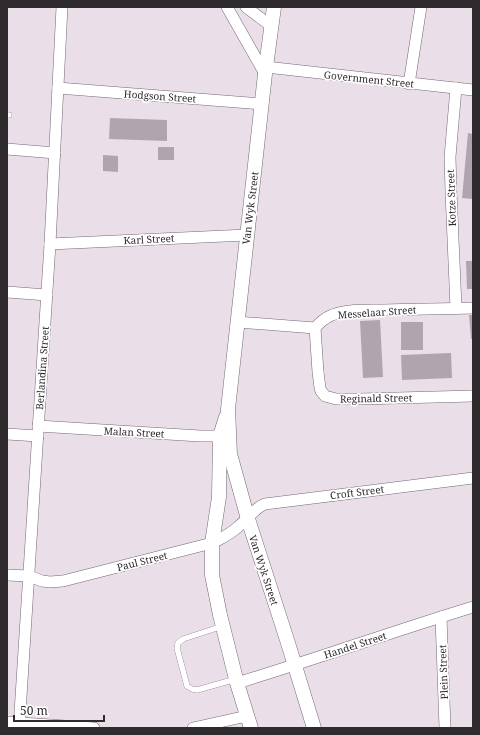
<svg xmlns="http://www.w3.org/2000/svg" width="480" height="735" font-family="'Noto Serif',serif">
<rect width="100%" height="100%" fill="#eadfe9"/>
<g fill="#b0a5af">
<path d="M 110,118 L 167,120 L 167,141 L 109,139 Z"/>
<path d="M 468,133 L 473,134 L 473,199 L 462,198 Z"/>
<rect x="158" y="147" width="16" height="13"/>
<path d="M 103,155 L 118,156 L 118,172 L 103,171 Z"/>
<path d="M 466,261 L 473,261 L 473,289 L 467,289 Z"/>
<path d="M 469,315 L 473,315 L 473,339 L 471,339 Z"/>
<path d="M 380,320 L 383,377 L 363,378 L 360,321 Z"/>
<rect x="401" y="322" width="22" height="28"/>
<path d="M 451,353 L 452,378 L 402,380 L 401,355 Z"/>
</g>
<g fill="none" stroke-linecap="round" stroke-linejoin="round">
<g stroke="#736972" stroke-width="6">
<g id="service">
<path d="M 7,115 L 9,115"/>
<path d="M 223,626 L 183,639 L 178,643 L 177,648 L 187,686 L 192,689 L 197,690 L 236,679"/>
</g>
</g>
<g stroke="#736972" stroke-width="12">
<g id="minor">
<path d="M 227,7 L 265,74"/>
<path d="M 246,7 L 271,26"/>
<path d="M 266,67 L 473,90"/>
<path d="M 409,84 L 421,7"/>
<path d="M 58,88 L 262,104"/>
<path d="M 7,149 L 55,153"/>
<path d="M 50,244 L 247,235"/>
<path d="M 7,292 L 47,295"/>
<path d="M 456,308 L 451,192 L 450,157 L 456,88"/>
<path d="M 237,322 L 315,328"/>
<path d="M 315,328 L 318,372 L 320,388 L 321,391 L 325,396 L 336,399 L 360,399 L 473,396"/>
<path d="M 315,328 C 320,322 325,318 332,315 C 348,309 367,310 384,310 C 414,309 443,309 473,308"/>
<path d="M 38,426 L 200,436 L 228,436"/>
<path d="M 7,434 L 38,436"/>
<path d="M 7,575 L 29,576 L 42,581 L 50,582 L 63,581 L 212,543 C 222,538 231,534 239,526 C 248,519 254,508 265,504 L 473,478"/>
<path d="M 441,617 L 445,728"/>
<path d="M 237,683 C 316,659 394,631 473,607"/>
<path d="M 7,722 L 94,728"/>
<path d="M 19,728 L 50,244 L 62,7"/>
<path d="M 193,728 L 247,716"/>
</g>
</g>
<g stroke="#736972" stroke-width="15">
<g id="tertiary">
<path d="M 274,7 L 265,74 L 228,409 L 230,454 L 248,519 L 288,643 L 314,728"/>
<path d="M 226,417 L 220,436 L 219,497 L 212,543 L 212,575 L 220,615 L 237,683 L 251,728"/>
</g>
</g>
<use href="#service" stroke="#fff" stroke-width="5.5"/>
<use href="#minor" stroke="#fff" stroke-width="11"/>
<use href="#tertiary" stroke="#fff" stroke-width="14"/>
</g>
<g text-anchor="middle" dominant-baseline="central" stroke-width="3.5" stroke-linejoin="round" paint-order="stroke">
<g font-size="10" fill="#2e2a2e" stroke="#fff">
<text transform="translate(369 79) rotate(6)">Government Street</text>
<text transform="translate(160 96) rotate(4)">Hodgson Street</text>
<text transform="translate(451 198) rotate(-92)">Kotze Street</text>
<text transform="translate(250 208) rotate(-83)">Van Wyk Street</text>
<text transform="translate(149 239) rotate(-3)">Karl Street</text>
<text transform="translate(377 312) rotate(-4)">Messelaar Street</text>
<text transform="translate(42 368) rotate(-86)">Berlandina Street</text>
<text transform="translate(376 398) rotate(-1)">Reginald Street</text>
<text transform="translate(134 432) rotate(3)">Malan Street</text>
<text transform="translate(357 492) rotate(-7)">Croft Street</text>
<text transform="translate(142 561) rotate(-14)">Paul Street</text>
<text transform="translate(264 570) rotate(72)">Van Wyk Street</text>
<text transform="translate(355 645) rotate(-18)">Handel Street</text>
<text transform="translate(443 672) rotate(-92)">Plein Street</text>
</g>
</g>
<rect width="480" height="735" fill="none" stroke="#2e2a2e" stroke-width="16"/>
<path d="M14 715v6h90v-6" fill="none" stroke="#2e2a2e" stroke-width="2"/>
<text x="20" y="715" font-size="12" fill="#2e2a2e" stroke="#ffffff" stroke-width="3" paint-order="stroke">50 m</text>
</svg>
